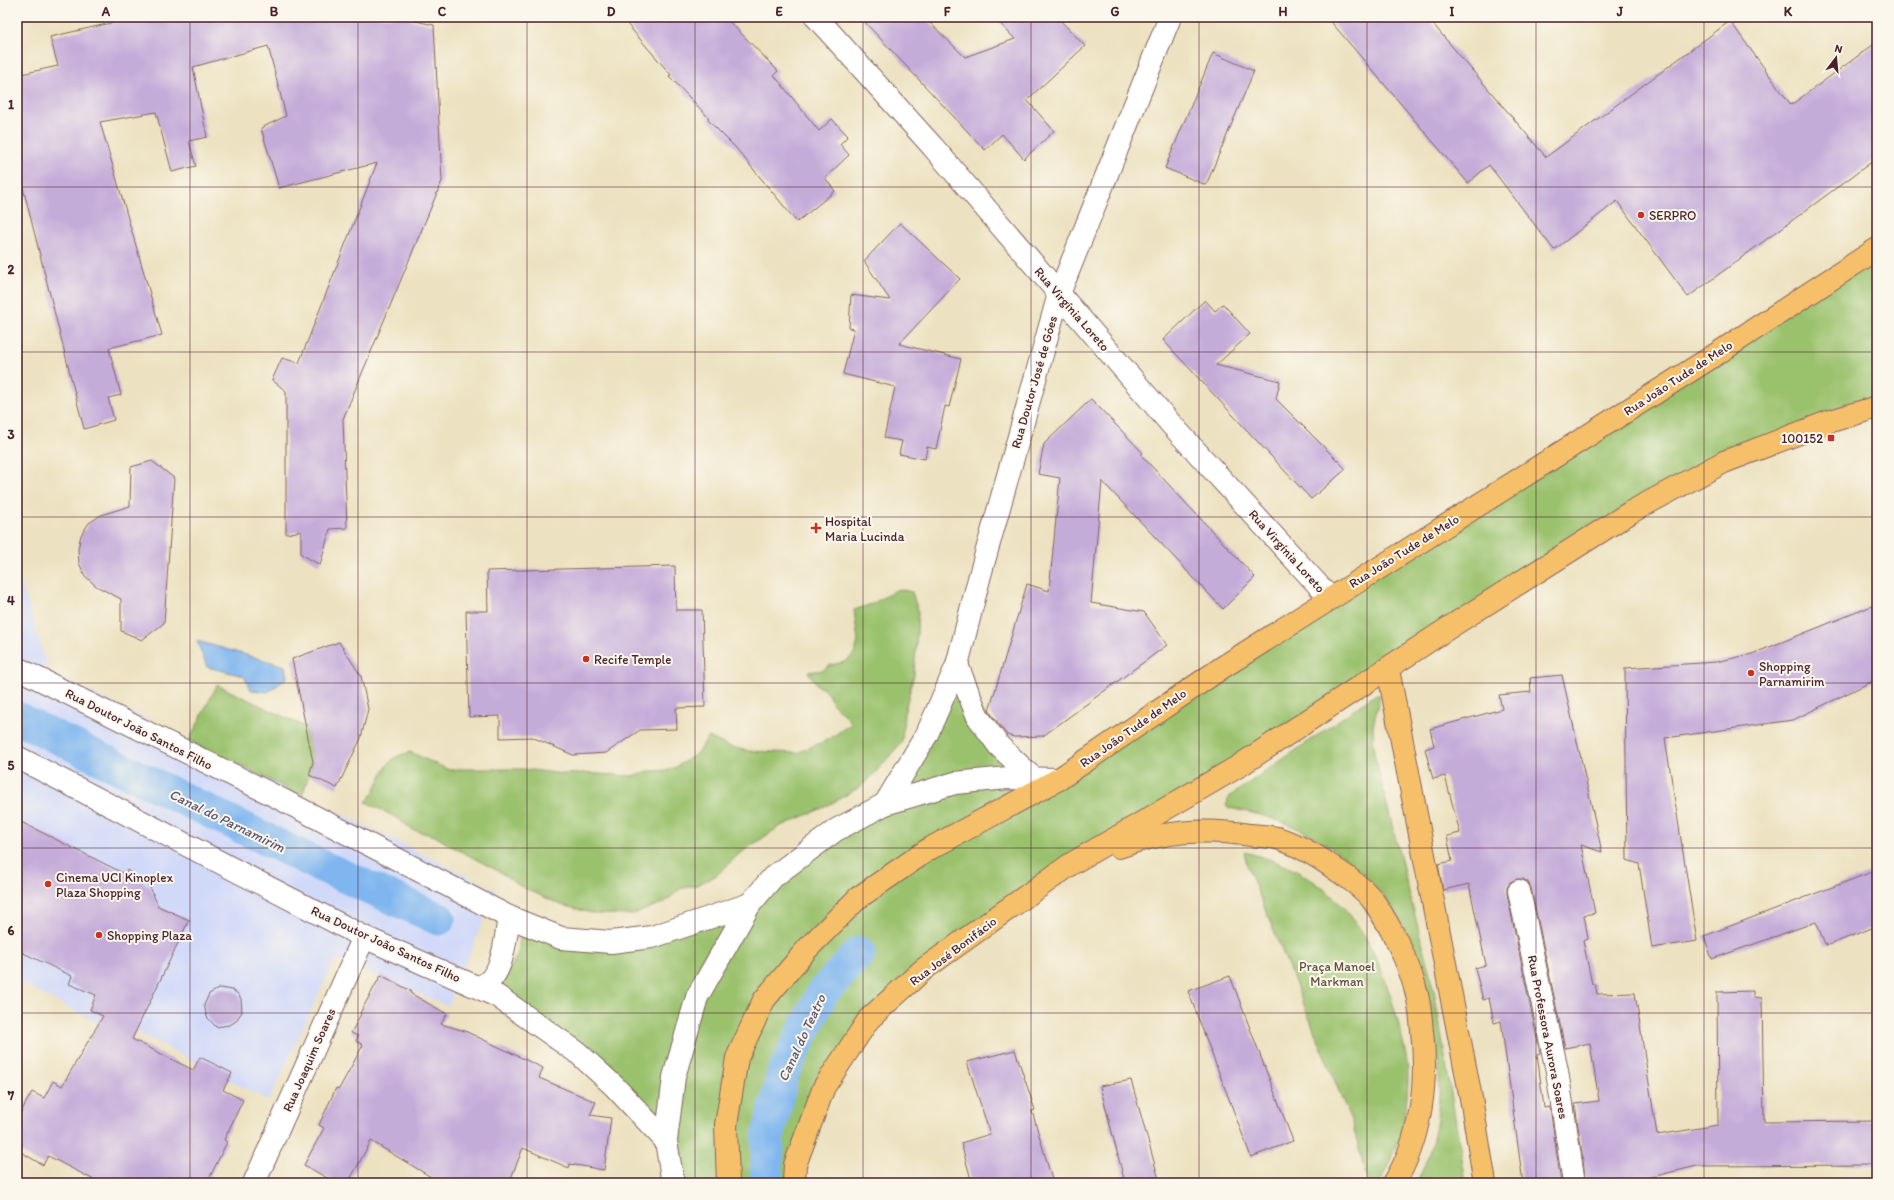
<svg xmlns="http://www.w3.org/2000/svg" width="1894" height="1200" font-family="Itim,sans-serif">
<rect width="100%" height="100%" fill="#fbf7ec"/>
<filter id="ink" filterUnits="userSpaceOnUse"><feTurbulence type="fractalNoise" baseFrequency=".025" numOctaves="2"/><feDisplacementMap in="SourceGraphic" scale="8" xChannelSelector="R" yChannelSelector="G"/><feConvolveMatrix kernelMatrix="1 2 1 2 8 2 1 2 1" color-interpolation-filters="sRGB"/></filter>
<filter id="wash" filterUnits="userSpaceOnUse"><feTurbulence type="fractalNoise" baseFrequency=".012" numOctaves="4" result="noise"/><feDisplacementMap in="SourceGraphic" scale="16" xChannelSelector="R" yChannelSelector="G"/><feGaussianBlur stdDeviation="0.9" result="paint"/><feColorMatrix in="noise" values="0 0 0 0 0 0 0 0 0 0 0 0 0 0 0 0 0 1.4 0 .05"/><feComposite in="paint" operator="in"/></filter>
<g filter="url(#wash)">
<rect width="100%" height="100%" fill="#ece1c0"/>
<path fill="#d1d9f9" d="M 17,570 L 49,672 L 496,890 L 448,1006 L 335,959 L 269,1101 L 132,1029 L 127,1038 L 17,981 Z"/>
<g fill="#9ac16c" stroke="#72704c">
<path d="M 1877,249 L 1877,407 L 1724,462 L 924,969 L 824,1087 L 794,1183 L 673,1183 L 666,1141 L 498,994 L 518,953 L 522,923 L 611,942 L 750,904 L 885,804 L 957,665 L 969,695 L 1039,778 L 1059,779 Z"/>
<path d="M 898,589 L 912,592 L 918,611 L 917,633 L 914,675 L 904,714 L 902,742 L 873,775 L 860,787 L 825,807 L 779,827 L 739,854 L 717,875 L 697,885 L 680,889 L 665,902 L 632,915 L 596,914 L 561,905 L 520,886 L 500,872 L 451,846 L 435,836 L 413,830 L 397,818 L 366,802 C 377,792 382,765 395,758 C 399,755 405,754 410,752 L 447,769 L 523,769 L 564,774 L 582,773 L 632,776 L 649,771 L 671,770 L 695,755 L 709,737 L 727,746 L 749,751 L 797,753 L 829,739 L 852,723 L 834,705 L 826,691 L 818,686 L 808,672 L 824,670 L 830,665 L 845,662 L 855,653 L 858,641 L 854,610 L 872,604 Z"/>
<path d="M 217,685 L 306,727 L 313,762 L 302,796 L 189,741 Z"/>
<path d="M 1378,693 L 1380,695 L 1373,727 L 1374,753 L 1434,991 L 1466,1183 L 1417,1183 C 1442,1130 1443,1087 1434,1030 C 1430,1007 1427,984 1420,962 C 1399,900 1349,850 1290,825 C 1270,817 1250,812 1229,808 L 1226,805 L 1230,796 Z"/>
<path d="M 1244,852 C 1278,860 1309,874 1334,898 C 1370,931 1387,979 1399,1026 C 1403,1042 1408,1059 1408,1076 C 1408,1113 1399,1151 1380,1183 L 1368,1183 L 1352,1123 L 1247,865 Z"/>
</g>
<path fill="#7fb6ef" stroke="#646a8d" d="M 197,641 L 285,666 L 287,678 L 268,692 L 251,690 L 244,676 L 207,667 Z"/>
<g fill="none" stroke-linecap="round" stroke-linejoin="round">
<g stroke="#7fb6ef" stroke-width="33">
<path d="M 17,718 L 317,864 L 439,919"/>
<path d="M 766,1183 L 768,1137 L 783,1073 L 823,992 L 859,953"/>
</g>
</g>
<g id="blocks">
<g fill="#c4acd9">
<path d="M 137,17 L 410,17 L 411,20 L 434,25 L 442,181 L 343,419 L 347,528 L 330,529 L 320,565 L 301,554 L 301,531 L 286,534 L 286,391 L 272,380 L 282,358 L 299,363 L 377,163 L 279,188 L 261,128 L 286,116 L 268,46 L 193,67 L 207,137 L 189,141 L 196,166 L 172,172 L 156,112 L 100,122 L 162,335 L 109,348 L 121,395 L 108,398 L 114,420 L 84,429 L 17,164 L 17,75 L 58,66 L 50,37 Z"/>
<path d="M 621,17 L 725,17 L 778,71 L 774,75 L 819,131 L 832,119 L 848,136 L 840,144 L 849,155 L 825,178 L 835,191 L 797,222 L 735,147 L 708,120 L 709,118 L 669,76 L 671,75 Z"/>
<path d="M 860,17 L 924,17 L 965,57 L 1015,39 L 994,17 L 1057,17 L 1085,46 L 1027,100 L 1054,131 L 1024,159 L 1002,134 L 985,150 Z"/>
<path d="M 1327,17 L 1427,17 L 1546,157 L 1730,21 L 1791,105 L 1877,42 L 1877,158 L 1688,297 L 1617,201 L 1554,250 L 1489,165 L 1468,183 Z"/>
<path d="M 1213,53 L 1254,71 L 1206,185 L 1165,168 Z"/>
<path d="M 900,223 L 960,279 L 899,344 L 961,359 L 949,407 L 945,406 L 936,449 L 927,447 L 925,459 L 899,454 L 902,441 L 884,438 L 895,387 L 843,374 L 854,329 L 849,328 L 851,295 L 890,300 L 864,261 Z"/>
<path d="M 1205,300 L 1215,311 L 1223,304 L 1250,334 L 1216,365 L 1280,381 L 1276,399 L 1346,469 L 1311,499 L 1163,340 Z"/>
<path d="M 1091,399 L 1143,453 L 1141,455 L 1255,577 L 1223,609 L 1102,481 L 1091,603 L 1144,612 L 1167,645 L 1043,736 L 1014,737 L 1007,735 L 989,711 L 1027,584 L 1049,591 L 1060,478 L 1038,474 L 1044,444 Z"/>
<path d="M 152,461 L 174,478 L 164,623 L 142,640 L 121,631 L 121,599 L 96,586 L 85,576 L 79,563 L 78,549 L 81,535 L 89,523 L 101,515 L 130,506 L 131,467 Z"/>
<path d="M 675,566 L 676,610 L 702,610 L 705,707 L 676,708 L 677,729 L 640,730 L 606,753 L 573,755 L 532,737 L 500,738 L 500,716 L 469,717 L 466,611 L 488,611 L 487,571 Z"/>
<path d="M 1877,604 L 1877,679 L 1793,720 L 1665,738 L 1697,941 L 1652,948 L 1639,864 L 1627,860 L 1625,668 L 1716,662 L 1752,654 Z"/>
<path d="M 339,642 L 361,676 L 368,709 L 361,738 L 337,788 L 309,775 L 313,762 L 292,659 Z"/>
<path d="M 1562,675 L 1602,852 L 1581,845 L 1595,913 L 1584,915 L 1588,939 L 1583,941 L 1592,984 L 1595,984 L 1597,994 L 1635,993 L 1657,1135 L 1718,1125 L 1717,992 L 1753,991 L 1753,997 L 1762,998 L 1764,1122 L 1877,1121 L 1877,1165 L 1697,1166 L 1626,1183 L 1586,1183 L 1575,1104 L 1599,1101 L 1590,1043 L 1565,1048 L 1531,888 L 1528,882 L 1523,879 L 1517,879 L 1510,882 L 1507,888 L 1507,894 L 1540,1053 L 1537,1054 L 1544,1108 L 1550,1107 L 1561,1183 L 1523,1183 L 1501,1021 L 1494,1023 L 1489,998 L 1483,1000 L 1475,968 L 1486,965 L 1469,884 L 1443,890 L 1438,864 L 1452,861 L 1447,836 L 1460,833 L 1445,776 L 1433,779 L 1425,749 L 1434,746 L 1430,729 L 1502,709 L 1499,695 L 1531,692 L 1530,678 Z"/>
<path d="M 17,820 L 125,874 L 127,870 L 150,887 L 158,906 L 189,920 L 132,1039 L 193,1070 L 200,1057 L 232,1073 L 223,1090 L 243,1100 L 224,1140 L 227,1142 L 207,1183 L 100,1183 L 48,1156 L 43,1165 L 17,1150 L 17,1119 L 32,1092 L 44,1098 L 53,1081 L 62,1086 L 103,1016 L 90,1010 L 96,995 L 69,984 L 72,976 L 17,950 Z"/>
<path d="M 1877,870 L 1877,926 L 1826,946 L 1816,922 L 1712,959 L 1704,936 Z"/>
<path d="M 381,975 L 411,991 L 410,993 L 447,1014 L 441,1024 L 465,1031 L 543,1068 L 539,1078 L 596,1102 L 590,1115 L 611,1118 L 604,1170 L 570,1164 L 569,1168 L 523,1148 L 509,1183 L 441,1183 L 371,1141 L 348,1183 L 336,1183 L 304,1165 L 324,1128 L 319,1125 L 336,1088 L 339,1089 L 363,1045 L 356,1041 L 358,1036 L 351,1033 L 361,1014 L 360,1013 Z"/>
<path d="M 1230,976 L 1293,1141 L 1251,1157 L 1188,991 Z"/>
<path d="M 220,988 L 232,990 L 237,993 L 241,999 L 242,1012 L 235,1022 L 229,1025 L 216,1027 L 207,1017 L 204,1005 L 209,994 Z"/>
<path d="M 1015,1050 L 1035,1110 L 1032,1111 L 1053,1183 L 972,1183 L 961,1143 L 990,1134 L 967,1062 Z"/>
<path d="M 1131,1080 L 1160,1183 L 1125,1183 L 1100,1086 Z"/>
</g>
</g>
</g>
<g filter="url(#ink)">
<use href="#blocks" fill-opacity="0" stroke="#83635f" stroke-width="1"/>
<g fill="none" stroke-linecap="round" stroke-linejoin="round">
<g stroke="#83635f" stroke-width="24">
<g id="minor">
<path d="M 1059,294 L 1170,17"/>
<path d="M 1519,891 L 1557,1071 L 1574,1183"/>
<path d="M 254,1183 L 364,937"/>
</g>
</g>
<g stroke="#83635f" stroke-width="24">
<g id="tertiary">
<path d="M 816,17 L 933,147 L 1171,424 L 1330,598"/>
<path d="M 957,665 L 978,717 L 999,746 L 1034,779"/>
<path d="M 17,668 L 273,795 L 509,917 L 561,938 L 611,942 L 652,937 L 750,904"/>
<path d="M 17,757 L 364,937 L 497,996 L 578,1053 L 614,1086 L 666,1141 L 673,1183"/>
<path d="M 885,804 L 927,734 L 957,665 L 980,575 L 1059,294"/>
<path d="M 479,987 C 504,979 505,939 509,917"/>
<path d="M 666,1141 L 674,1077 L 697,997 L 750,904 L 773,877 L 836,830 L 885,804 L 955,783 L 1008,778 L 1059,779"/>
</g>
</g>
<g stroke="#83635f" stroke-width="24">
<g id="primary">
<path d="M 1388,669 L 1471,1098 L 1485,1183"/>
<path d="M 1119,847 C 1163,831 1204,828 1250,835 C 1259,836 1269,836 1277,838 C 1299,845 1319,857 1338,871 C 1350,879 1366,890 1374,902 C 1392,928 1410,965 1417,995 C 1420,1007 1421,1020 1422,1031 C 1428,1082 1421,1139 1394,1183"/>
<path d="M 728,1183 L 726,1125 L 737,1058 L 764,1000 L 807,949 L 858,898 L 929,849 L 1059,779 L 1223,667 L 1715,355 L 1877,249"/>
<path d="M 794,1183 L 795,1165 L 824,1087 L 869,1019 L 924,969 L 1071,864 L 1239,766 L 1450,627 L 1631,512 L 1724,462 L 1828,422 L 1877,407"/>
</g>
</g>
<use href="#minor" stroke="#fff" stroke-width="22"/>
<use href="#tertiary" stroke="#fff" stroke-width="22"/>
<use href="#primary" stroke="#f6c06b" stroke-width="22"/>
</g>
</g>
<path fill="none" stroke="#4a1f2b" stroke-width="1" stroke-opacity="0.55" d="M 190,17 L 190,1183M 358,17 L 358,1183M 527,17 L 527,1183M 695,17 L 695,1183M 863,17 L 863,1183M 1031,17 L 1031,1183M 1199,17 L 1199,1183M 1367,17 L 1367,1183M 1536,17 L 1536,1183M 1704,17 L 1704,1183M 17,187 L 1877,187M 17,352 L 1877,352M 17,517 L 1877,517M 17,683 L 1877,683M 17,848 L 1877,848M 17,1013 L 1877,1013"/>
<g fill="#c8321e" stroke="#fbf7ec" stroke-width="1.5">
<circle cx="1641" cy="215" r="4"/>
<rect x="1827" y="434" width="8" height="8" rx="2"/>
<path d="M814 522h4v4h4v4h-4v4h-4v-4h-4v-4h4z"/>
<circle cx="586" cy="659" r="4"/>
<circle cx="1751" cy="673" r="4"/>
<circle cx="48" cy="884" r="4"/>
<circle cx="99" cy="935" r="4"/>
</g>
<g text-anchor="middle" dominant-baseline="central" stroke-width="4" stroke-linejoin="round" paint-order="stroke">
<g font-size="13" fill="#4a1f2b" stroke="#fbf7ec" text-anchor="start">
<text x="1649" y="215">SERPRO</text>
<text x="1823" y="438" text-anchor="end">100152</text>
<text x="825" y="521">Hospital<tspan x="825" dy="15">Maria Lucinda</tspan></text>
<text x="594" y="659">Recife Temple</text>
<text x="1759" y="666">Shopping<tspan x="1759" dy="15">Parnamirim</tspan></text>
<text x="56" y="877">Cinema UCI Kinoplex<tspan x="56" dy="15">Plaza Shopping</tspan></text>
<text x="107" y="935">Shopping Plaza</text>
</g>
<g font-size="13" fill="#4a1f2b" stroke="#fbf7ec">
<text transform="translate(1072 309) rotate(49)">Rua Virgínia Loreto</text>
<text transform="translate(1678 378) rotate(-33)">Rua João Tude de Melo</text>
<text transform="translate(1034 382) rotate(-74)">Rua Doutor José de Góes</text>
<text transform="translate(1287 551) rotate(48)">Rua Virgínia Loreto</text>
<text transform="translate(1404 551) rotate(-32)">Rua João Tude de Melo</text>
<text transform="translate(1133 728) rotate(-35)">Rua João Tude de Melo</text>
<text transform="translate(139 729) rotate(27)">Rua Doutor João Santos Filho</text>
<text transform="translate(386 944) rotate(25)">Rua Doutor João Santos Filho</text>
<text transform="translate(953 951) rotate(-37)">Rua José Bonifácio</text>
<text transform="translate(1548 1037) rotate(79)">Rua Professora Aurora Soares</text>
<text transform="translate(309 1060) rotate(-66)">Rua Joaquim Soares</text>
</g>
<g font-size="13" fill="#62503e" stroke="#fbf7ec">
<text x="1337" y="966">Praça Manoel<tspan x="1337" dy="15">Markman</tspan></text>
</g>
<g font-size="14" font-style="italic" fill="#5d5470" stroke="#fbf7ec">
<text transform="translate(227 821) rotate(26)">Canal do Parnamirim</text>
<text transform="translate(802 1038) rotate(-65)">Canal do Teatro</text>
</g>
</g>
<rect width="1894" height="1200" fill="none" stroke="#fbf7ec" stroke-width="44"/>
<g transform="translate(1836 58) rotate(16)" stroke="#fbf7ec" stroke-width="3" paint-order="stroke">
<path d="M0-3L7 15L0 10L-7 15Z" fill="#4a1f2b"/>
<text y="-6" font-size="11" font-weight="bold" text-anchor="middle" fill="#4a1f2b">N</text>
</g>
<rect x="22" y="22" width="1850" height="1156" fill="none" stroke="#4a1f2b" stroke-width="1.5"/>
<g font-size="13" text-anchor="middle" font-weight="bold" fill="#4a1f2b">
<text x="106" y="16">A</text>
<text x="274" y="16">B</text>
<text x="442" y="16">C</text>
<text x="611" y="16">D</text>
<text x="779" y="16">E</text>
<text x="947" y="16">F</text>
<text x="1115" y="16">G</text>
<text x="1283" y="16">H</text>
<text x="1452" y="16">I</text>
<text x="1620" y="16">J</text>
<text x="1788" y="16">K</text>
<text x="11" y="109">1</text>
<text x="11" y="274">2</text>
<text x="11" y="439">3</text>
<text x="11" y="605">4</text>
<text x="11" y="770">5</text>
<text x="11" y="935">6</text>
<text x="11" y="1100">7</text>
</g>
</svg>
